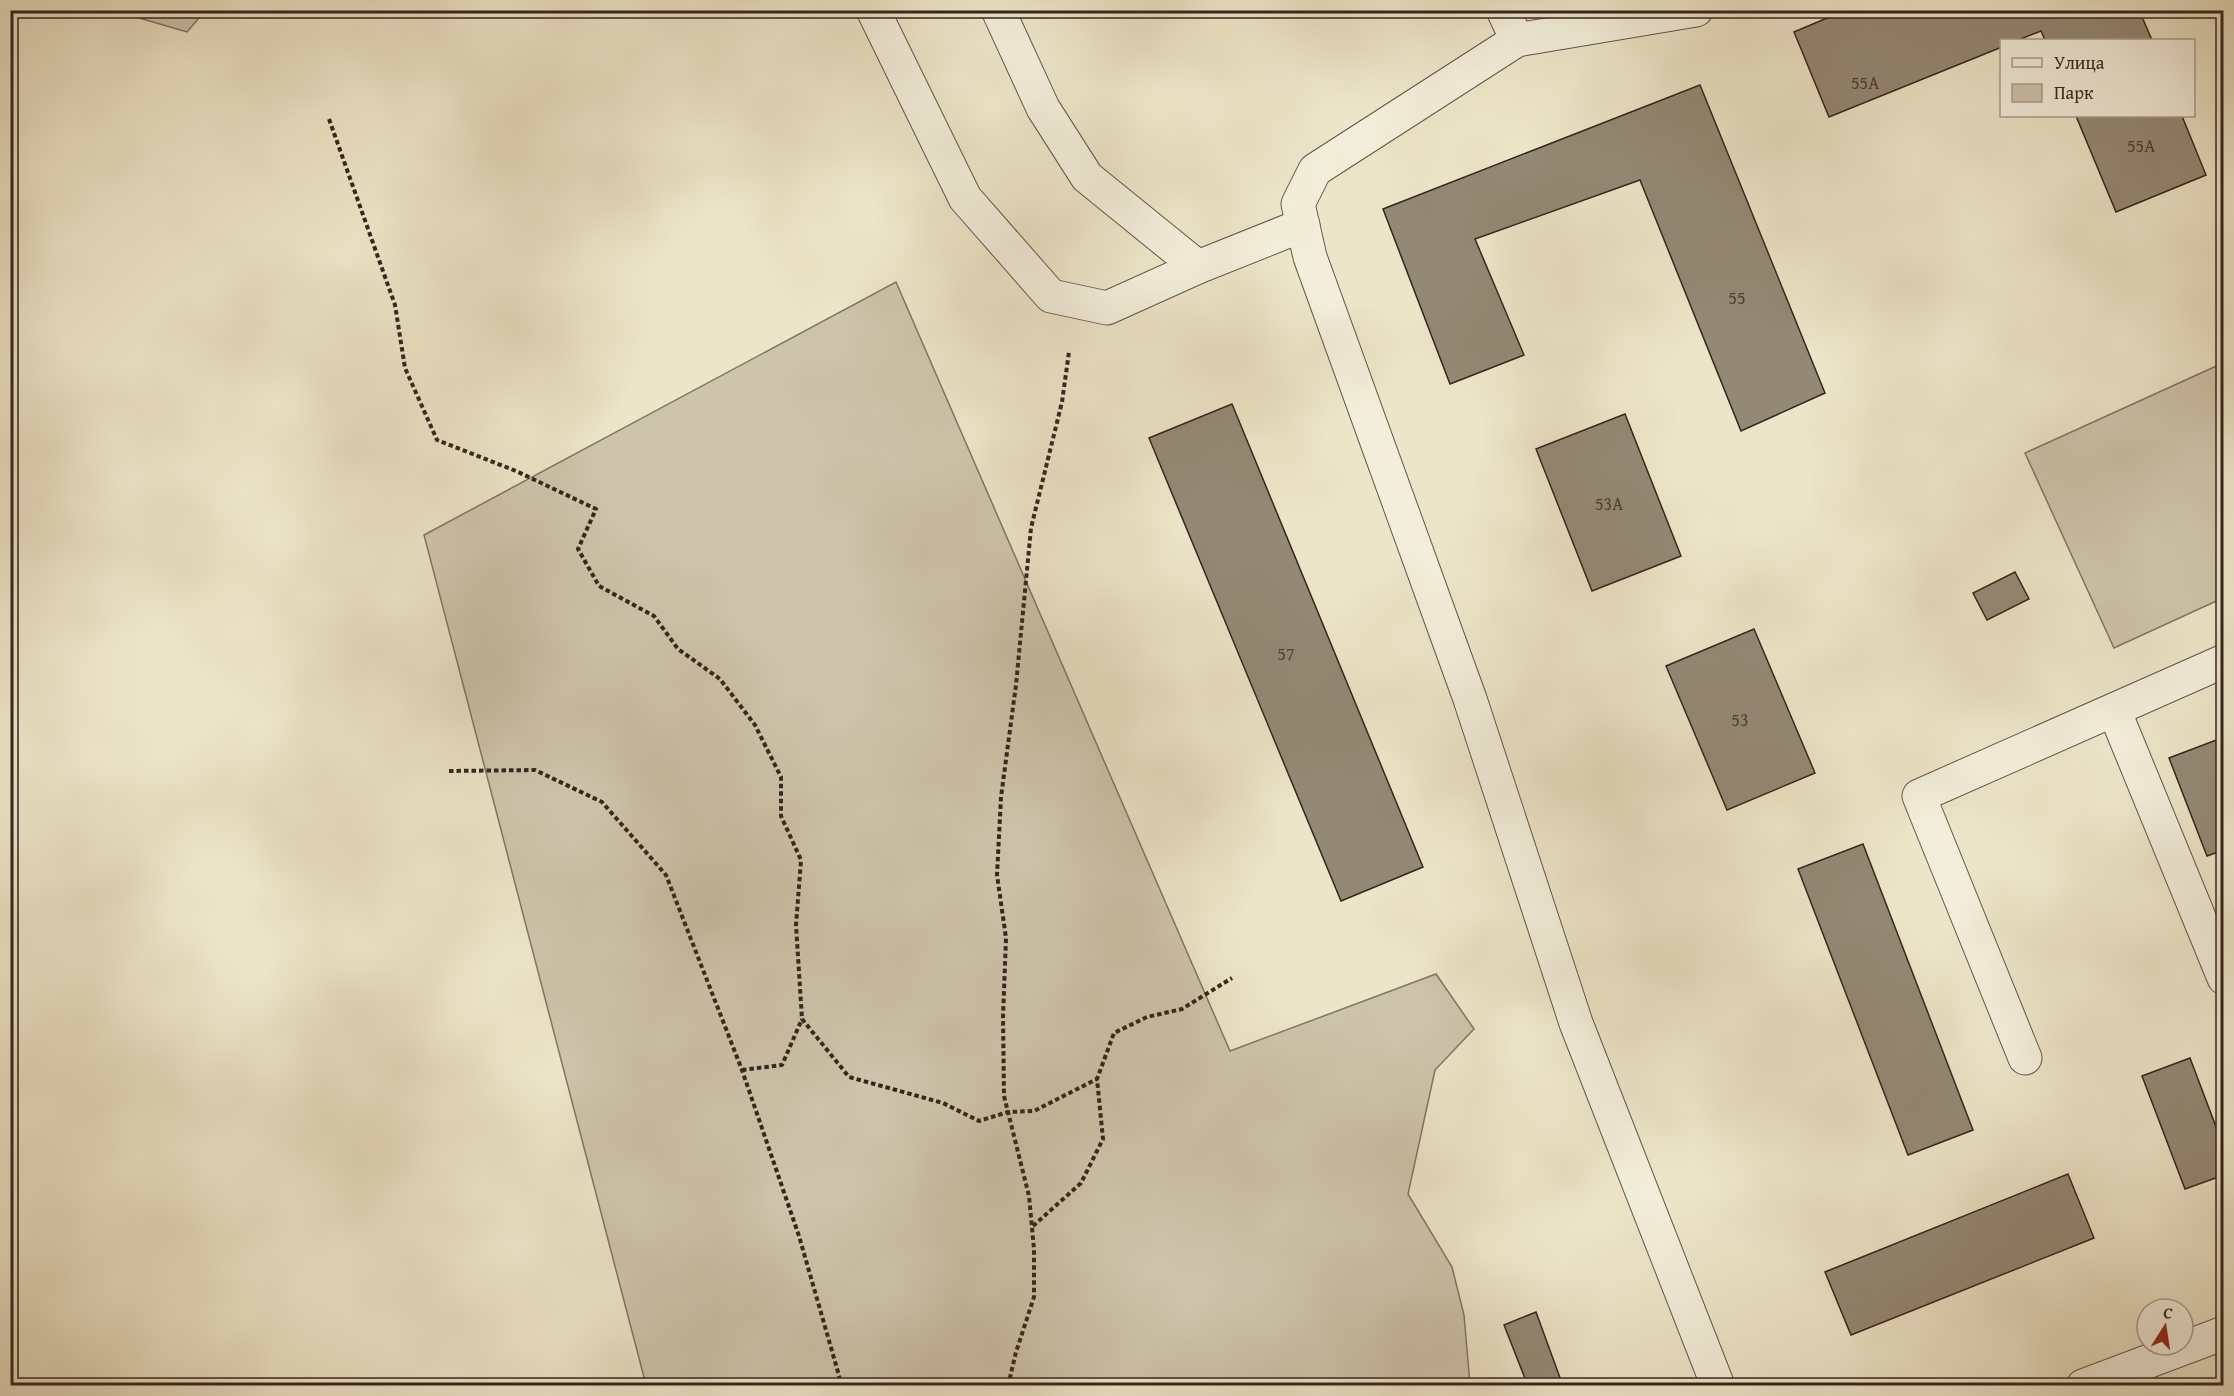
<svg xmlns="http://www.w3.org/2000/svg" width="2234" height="1396" font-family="'Gentium Book Plus',serif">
<rect width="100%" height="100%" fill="#ede5c8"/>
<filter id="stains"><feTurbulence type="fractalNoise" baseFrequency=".00333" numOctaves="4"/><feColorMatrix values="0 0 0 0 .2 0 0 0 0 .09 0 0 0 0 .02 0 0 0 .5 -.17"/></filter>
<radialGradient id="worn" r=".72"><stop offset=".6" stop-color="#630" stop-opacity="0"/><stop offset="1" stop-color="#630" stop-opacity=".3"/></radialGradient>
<g fill="#cec4ab" stroke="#817464" stroke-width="1.5">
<path d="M 115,11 L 205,10 L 205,11 L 187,32 Z"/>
<path d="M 896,282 L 1230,1051 L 1436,974 L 1474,1029 L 1435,1070 L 1408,1194 L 1452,1267 L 1464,1315 L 1470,1385 L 646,1385 L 424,535 Z"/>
<path d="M 2223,363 L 2223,598 L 2114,648 L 2025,453 Z"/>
</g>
<g fill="#948975" stroke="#34251c" stroke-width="1.5">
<path d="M 1846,10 L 2139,10 L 2152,40 L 2045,40 L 2041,31 L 2018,40 L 2002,40 L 2002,47 L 1829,117 L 1794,32 Z"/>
<path d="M 1700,85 L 1825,393 L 1741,431 L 1640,180 L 1475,239 L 1524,355 L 1450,384 L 1383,209 Z"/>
<path d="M 2076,116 L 2182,116 L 2206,175 L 2116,212 Z"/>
<path d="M 1232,404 L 1423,867 L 1341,901 L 1149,438 Z"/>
<path d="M 1625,414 L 1681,556 L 1592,591 L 1536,449 Z"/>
<path d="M 2015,572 L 2029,599 L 1987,620 L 1973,593 Z"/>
<path d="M 1754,629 L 1815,773 L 1727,810 L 1666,666 Z"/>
<path d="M 2224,737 L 2224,850 L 2207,856 L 2169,758 Z"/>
<path d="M 1863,844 L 1973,1130 L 1908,1155 L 1798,869 Z"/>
<path d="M 2190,1058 L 2224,1148 L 2224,1175 L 2185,1189 L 2142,1076 Z"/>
<path d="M 2068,1174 L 2094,1238 L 1851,1335 L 1825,1272 Z"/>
<path d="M 1536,1312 L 1563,1386 L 1528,1386 L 1504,1325 Z"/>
</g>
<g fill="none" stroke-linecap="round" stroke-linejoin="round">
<g stroke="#625547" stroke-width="35">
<g id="minor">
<path d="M 873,10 L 965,198 L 1051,296 L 1107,308 L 1198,267"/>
<path d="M 998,10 L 1043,108 L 1087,177 L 1198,267 L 1303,225"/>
<path d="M 1503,10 L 1517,40"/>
<path d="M 1696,10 L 1517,40 L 1315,170 L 1298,204 L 1310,257 L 1470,699 L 1576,1023 L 1718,1386"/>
<path d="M 2114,710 L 2224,978"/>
<path d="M 2025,1058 L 1919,796 L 2224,661"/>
<path d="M 2083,1386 L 2224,1333"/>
</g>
</g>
<g stroke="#34251c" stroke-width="4" stroke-dasharray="4.5 3" stroke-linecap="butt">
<path d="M 329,119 L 395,305 L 405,368 L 437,440 L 516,471 L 596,509 L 578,549 L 599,586 L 654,616 L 678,649 L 720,679 L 755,725 L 781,777 L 781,816 L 801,860 L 796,925 L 802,1019 L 849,1077 L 943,1103 L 979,1121 L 1008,1112 L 1034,1111 L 1097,1079"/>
<path d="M 449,771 L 535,770 L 602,802 L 666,875 L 742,1070 L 799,1236 L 842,1386"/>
<path d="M 742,1070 L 782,1065 L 802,1019"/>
<path d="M 1033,1226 L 1081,1183 L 1103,1139 L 1097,1079 L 1114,1033 L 1147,1017 L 1182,1009 L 1232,978"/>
<path d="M 1008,1386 L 1016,1352 L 1034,1297 L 1034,1249 L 1029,1196 L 1004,1096 L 1003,1017 L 1006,938 L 997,875 L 1001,797 L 1016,685 L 1031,528 L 1062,402 L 1069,352"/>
</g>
<use href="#minor" stroke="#f3eedb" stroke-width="33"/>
</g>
<g text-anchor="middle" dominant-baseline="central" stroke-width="4.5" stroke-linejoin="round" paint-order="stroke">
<g font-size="18" fill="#4c3e32">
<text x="1865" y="82">55А</text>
<text x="2141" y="145">55А</text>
<text x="1737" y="297">55</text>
<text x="1609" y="503">53А</text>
<text x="1286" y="653">57</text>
<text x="1740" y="719">53</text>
</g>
</g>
<rect width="2234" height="1396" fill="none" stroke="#ede5c8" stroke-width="36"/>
<rect x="12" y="12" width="2210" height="1372" fill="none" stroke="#34251c" stroke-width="3"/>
<rect x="18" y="18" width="2198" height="1360" fill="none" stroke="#34251c" stroke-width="1.5"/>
<rect x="2000" y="39" width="195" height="78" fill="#f3eedb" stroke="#a79e8f" stroke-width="1.5"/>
<rect x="2012" y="58" width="30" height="9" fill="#f3eedb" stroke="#a79e8f" stroke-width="1.5"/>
<text x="2054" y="69" font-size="18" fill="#34251c">Улица</text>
<rect x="2012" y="84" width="30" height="18" fill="#cec4ab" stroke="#a79e8f" stroke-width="1.5"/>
<text x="2054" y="99" font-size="18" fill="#34251c">Парк</text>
<g transform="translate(2165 1327) rotate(12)"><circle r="28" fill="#f3eedb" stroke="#a79e8f" stroke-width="1.5"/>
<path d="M0-4.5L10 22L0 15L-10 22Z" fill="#8f2418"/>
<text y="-9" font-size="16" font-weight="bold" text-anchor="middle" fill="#34251c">С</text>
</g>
<rect width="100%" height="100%" filter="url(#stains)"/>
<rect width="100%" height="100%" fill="url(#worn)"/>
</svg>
